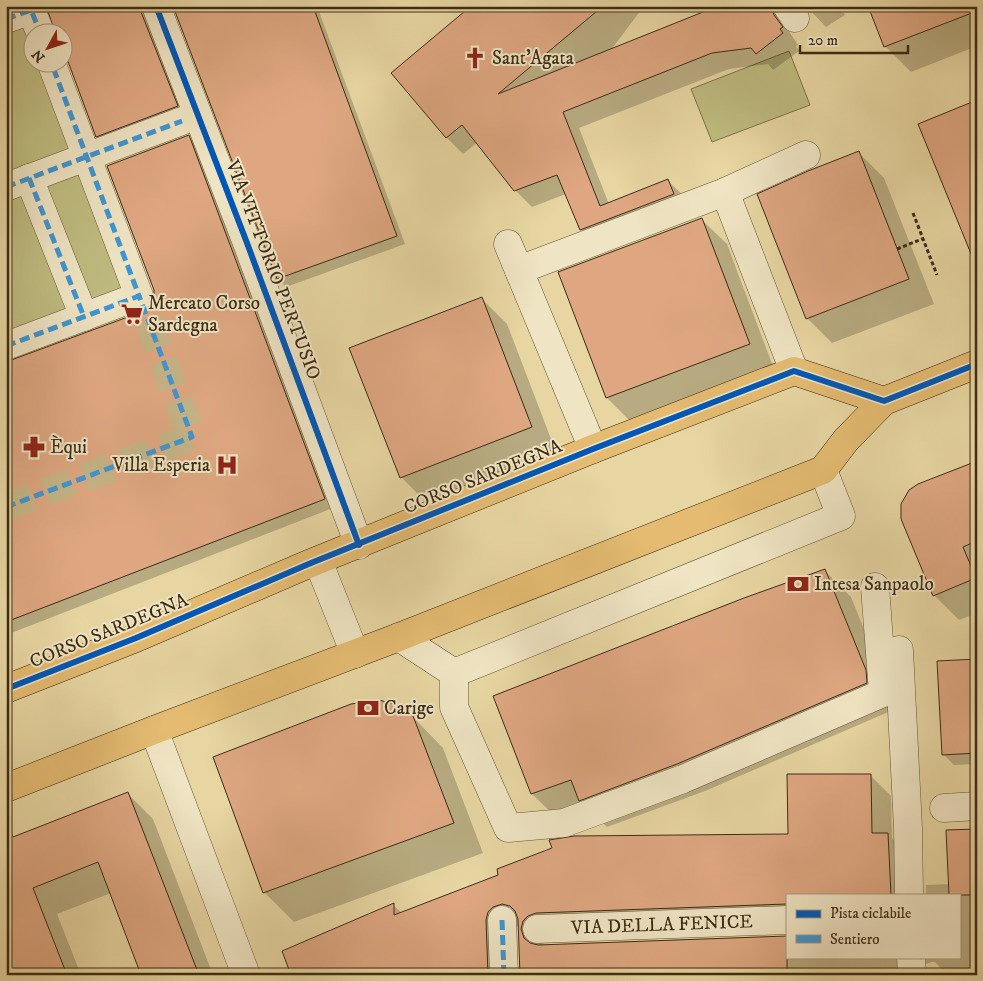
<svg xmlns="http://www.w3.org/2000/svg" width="983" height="981" font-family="'IM FELL DW Pica',serif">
<rect width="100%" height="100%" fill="#e7d6a2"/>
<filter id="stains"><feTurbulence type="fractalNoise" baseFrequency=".004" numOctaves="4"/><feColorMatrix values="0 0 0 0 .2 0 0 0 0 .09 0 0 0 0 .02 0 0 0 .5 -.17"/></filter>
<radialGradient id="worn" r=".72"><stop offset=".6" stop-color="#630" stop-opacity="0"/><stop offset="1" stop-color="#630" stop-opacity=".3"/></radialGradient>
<g fill="#bebb7f" stroke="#7e744a">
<path d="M 26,23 L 32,39 L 32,62 L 41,63 L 125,289 L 6,334 L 6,31 Z"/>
<path d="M 789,51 L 810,105 L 712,142 L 691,89 Z"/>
</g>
<g fill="#0003">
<path d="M 48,6 L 151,6 L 185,114 L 105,144 L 97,136 L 67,56 L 62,53 L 62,32 L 56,32 L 56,26 Z"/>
<path d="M 174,6 L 317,6 L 405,244 L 286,287 L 278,279 Z"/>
<path d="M 466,6 L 644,6 L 611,50 L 705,13 L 696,6 L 839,6 L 845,15 L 826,27 L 808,8 L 804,7 L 788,25 L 790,33 L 798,45 L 796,46 L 799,51 L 773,70 L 768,64 L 729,69 L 579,128 L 609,204 L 668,181 L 685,197 L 598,246 L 581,230 L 566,194 L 532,207 L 515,190 L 478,142 L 463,154 L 447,138 L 393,73 L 469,9 Z"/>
<path d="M 977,6 L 977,46 L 911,72 L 885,46 Z"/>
<path d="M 188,136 L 197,145 L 333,508 L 6,635 L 6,363 L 145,312 L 152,307 L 156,299 Z"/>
<path d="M 859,153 L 884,178 L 934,304 L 832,343 L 807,318 Z"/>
<path d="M 701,219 L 727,244 L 774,369 L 632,423 L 607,398 Z"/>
<path d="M 481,298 L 507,324 L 556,452 L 426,502 L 401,477 Z"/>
<path d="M 977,462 L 977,613 L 959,620 L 934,595 Z"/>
<path d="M 824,570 L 851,597 L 892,698 L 893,710 L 705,791 L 607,827 L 590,810 L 560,821 L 532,794 L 495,697 Z"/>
<path d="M 977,661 L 977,764 L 954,765 L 943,754 Z"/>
<path d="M 413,717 L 443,748 L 483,853 L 294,922 L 264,892 Z"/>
<path d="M 870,775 L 891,796 L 892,838 L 908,855 L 910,895 L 787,895 L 787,925 L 544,942 L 543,946 L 787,957 L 959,957 L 959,895 L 926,895 L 926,885 L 950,884 L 977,830 L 977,975 L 947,975 L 935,962 L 932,962 L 923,965 L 917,975 L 521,975 L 519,926 L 515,927 L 508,975 L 293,975 L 393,905 L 402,913 L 789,835 Z"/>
<path d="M 128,794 L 153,819 L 213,975 L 142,975 L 111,893 L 57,914 L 81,975 L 6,975 L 6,840 Z"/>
</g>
<g fill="#dea781" stroke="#3d2c15">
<path d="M 46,6 L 141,6 L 141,12 L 178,106 L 96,137 L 66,56 L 62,52 L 62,32 L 55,32 Z"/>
<path d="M 173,6 L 313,6 L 397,236 L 277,279 Z"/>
<path d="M 471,6 L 603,6 L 498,94 L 718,6 L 771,6 L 774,15 L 783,27 L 780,29 L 783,33 L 756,54 L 751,48 L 712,53 L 563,112 L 600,206 L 668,179 L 674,194 L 580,230 L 557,175 L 514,191 L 462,125 L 446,138 L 391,73 Z"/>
<path d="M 868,6 L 977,6 L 977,11 L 884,47 Z"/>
<path d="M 977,100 L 977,266 L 976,266 L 918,124 Z"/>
<path d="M 189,135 L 325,499 L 6,622 L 6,362 L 144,311 L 151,306 L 154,298 L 154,290 L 107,166 Z"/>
<path d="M 859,151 L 909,279 L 806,319 L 757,194 L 808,171 Z"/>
<path d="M 702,218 L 750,344 L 606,398 L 558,272 Z"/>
<path d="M 482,297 L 532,427 L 400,478 L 349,348 Z"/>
<path d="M 977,461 L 977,541 L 963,547 L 976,578 L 933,596 L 901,519 L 901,504 L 909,490 L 918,484 Z"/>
<path d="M 825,569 L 866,670 L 867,683 L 677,764 L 579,801 L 571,780 L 531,794 L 493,696 L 744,598 Z"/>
<path d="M 977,659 L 977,753 L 942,755 L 937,661 Z"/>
<path d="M 379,700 L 397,705 L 413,716 L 454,823 L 263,893 L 213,757 L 351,704 Z"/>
<path d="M 787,774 L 871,774 L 872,833 L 888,833 L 891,895 L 787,895 L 787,904 L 536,913 L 528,916 L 523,921 L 521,929 L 524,938 L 530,943 L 538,945 L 787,936 L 787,975 L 520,975 L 518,919 L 515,911 L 510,906 L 502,904 L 493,907 L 488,912 L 486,920 L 488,975 L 291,975 L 282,951 L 394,903 L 394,915 L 498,875 L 497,869 L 552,848 L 549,840 L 574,836 L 788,834 Z"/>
<path d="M 128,792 L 199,975 L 141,975 L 98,862 L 33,888 L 67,975 L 6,975 L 6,826 L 8,825 L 13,837 Z"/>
<path d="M 977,829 L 977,895 L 949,895 L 946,830 Z"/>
</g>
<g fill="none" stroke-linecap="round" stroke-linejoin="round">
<path stroke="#c5b486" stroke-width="28" stroke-dasharray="28 14" stroke-linecap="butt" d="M 6,507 L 192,437 L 139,296"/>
<g stroke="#685638" stroke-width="29">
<g id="minor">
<path d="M 156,6 L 247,243 L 359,545"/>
<path d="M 787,6 L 795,18"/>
<path d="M 6,19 L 31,10 L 40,32"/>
<path d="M 29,178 L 84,317"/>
<path d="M 6,187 L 182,121"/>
<path d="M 725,192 L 806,155"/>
<path d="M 508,244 L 593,449"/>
<path d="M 519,270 L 725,192 L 794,371"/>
<path d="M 6,346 L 139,296 L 51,62"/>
<path d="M 318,561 L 355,654"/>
<path d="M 399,637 L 454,673 L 454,707 L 508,828 L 564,823 L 683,779 L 883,693 L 875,587"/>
<path d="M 899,650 L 908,828 L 909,895"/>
<path d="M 454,673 L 841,516 L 823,470"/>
<path d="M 154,730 L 246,975"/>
<path d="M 944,808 L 977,806"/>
<path d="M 502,920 L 504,975"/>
<path id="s1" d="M 537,929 L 787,920"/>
<path d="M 911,957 L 912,975"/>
</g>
</g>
<g stroke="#3d2c15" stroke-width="29">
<g id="major">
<path d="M 6,689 L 136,638 L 311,563 L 593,449 L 794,371 L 884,401"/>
<path d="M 6,788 L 154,730 L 399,637 L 823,470 L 846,440 L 884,401 L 977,364"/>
</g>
</g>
<g stroke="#3d2c15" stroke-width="3" stroke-dasharray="4 2.5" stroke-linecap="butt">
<path d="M 913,213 L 937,275"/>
<path d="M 897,249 L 922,239"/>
</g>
<use href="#minor" stroke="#efe4c3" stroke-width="28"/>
<use href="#major" stroke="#e4bb71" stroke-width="28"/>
<g stroke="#3f96d3" stroke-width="5" stroke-dasharray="10 5" stroke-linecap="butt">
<path d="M 6,19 L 31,10 L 40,32"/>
<path d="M 29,178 L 84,317"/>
<path d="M 6,187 L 182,121"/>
<path d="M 6,346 L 139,296 L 51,62"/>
<path d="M 6,507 L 192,437 L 139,296"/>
<path d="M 502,920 L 504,975"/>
</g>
<g stroke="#efe4c3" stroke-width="9">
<g id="cycleway">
<path d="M 156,6 L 247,243 L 359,545"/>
<path d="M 6,689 L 136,638 L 311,563 L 593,449 L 794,371 L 884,401 L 977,364"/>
</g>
</g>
<use href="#cycleway" stroke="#0057b8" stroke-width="6"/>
</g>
<defs>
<g id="church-bare" transform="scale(1.725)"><path d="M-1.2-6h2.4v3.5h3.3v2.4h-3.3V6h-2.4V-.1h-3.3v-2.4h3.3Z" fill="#8f2418" stroke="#efe4c3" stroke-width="2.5" paint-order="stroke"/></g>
<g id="supermarket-bare" transform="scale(1.725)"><path d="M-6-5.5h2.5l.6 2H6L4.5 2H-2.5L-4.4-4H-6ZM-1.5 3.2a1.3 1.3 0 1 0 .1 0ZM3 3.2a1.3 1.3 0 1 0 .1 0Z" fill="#8f2418" stroke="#efe4c3" stroke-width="2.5" paint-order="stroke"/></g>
<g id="pharmacy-bare" transform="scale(1.725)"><path d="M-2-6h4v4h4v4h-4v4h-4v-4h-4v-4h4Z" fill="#8f2418" stroke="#efe4c3" stroke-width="2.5" paint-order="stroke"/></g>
<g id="hospital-bare" transform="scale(1.725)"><path d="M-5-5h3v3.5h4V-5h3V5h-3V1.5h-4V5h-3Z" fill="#8f2418" stroke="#efe4c3" stroke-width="2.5" paint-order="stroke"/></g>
<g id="bank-bare" transform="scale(1.725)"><path d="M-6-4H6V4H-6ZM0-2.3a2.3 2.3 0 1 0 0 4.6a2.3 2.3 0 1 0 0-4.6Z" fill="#8f2418" stroke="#efe4c3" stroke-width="2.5" paint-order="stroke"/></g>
</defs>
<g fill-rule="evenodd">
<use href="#church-bare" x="475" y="58"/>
<use href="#supermarket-bare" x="132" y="314"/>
<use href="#pharmacy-bare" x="34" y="447"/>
<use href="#hospital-bare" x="227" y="465"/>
<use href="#bank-bare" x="798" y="584"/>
<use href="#bank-bare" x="368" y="708"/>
</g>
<g text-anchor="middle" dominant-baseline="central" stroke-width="4" stroke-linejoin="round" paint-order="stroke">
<g font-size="19" fill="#3d2c15" stroke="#efe4c3" text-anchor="start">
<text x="492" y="58">Sant'Agata</text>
<text x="148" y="303">Mercato Corso<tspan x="148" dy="22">Sardegna</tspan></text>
<text x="50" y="447">Èqui</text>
<text x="210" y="465" text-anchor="end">Villa Esperia</text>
<text x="814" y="584">Intesa Sanpaolo</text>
<text x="384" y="708">Carige</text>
</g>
<g font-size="19" fill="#3d2c15" stroke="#efe4c3">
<text transform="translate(273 270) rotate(69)">VIA VITTORIO PERTUSIO</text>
<text transform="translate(483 477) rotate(-22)">CORSO SARDEGNA</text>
<text transform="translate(109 631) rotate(-22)">CORSO SARDEGNA</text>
<text stroke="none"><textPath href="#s1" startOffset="125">VIA DELLA FENICE</textPath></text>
</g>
</g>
<rect width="983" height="981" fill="none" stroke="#e7d6a2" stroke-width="25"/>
<rect x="8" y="8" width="968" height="966" fill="none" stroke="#3d2c15" stroke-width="2.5"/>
<rect x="12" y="12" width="958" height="956" fill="none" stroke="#3d2c15"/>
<rect x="786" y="894" width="175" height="65" fill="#efe4c3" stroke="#a89a7d"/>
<rect x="796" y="910" width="25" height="8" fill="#0057b8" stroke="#a89a7d"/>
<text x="830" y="918" font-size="15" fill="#3d2c15">Pista ciclabile</text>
<rect x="796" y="935" width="25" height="8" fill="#3f96d3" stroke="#a89a7d"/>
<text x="830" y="944" font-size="15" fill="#3d2c15">Sentiero</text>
<g transform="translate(48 48) rotate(230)"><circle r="24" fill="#efe4c3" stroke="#a89a7d"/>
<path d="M0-4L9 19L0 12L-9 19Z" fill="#8f2418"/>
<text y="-8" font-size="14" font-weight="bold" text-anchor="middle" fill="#3d2c15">N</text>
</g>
<path d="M800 45v8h108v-8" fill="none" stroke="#3d2c15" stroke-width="2.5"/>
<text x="808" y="45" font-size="15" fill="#3d2c15" stroke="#efe4c3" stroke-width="4" paint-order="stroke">20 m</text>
<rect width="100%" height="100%" filter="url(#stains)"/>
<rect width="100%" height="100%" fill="url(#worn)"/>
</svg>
